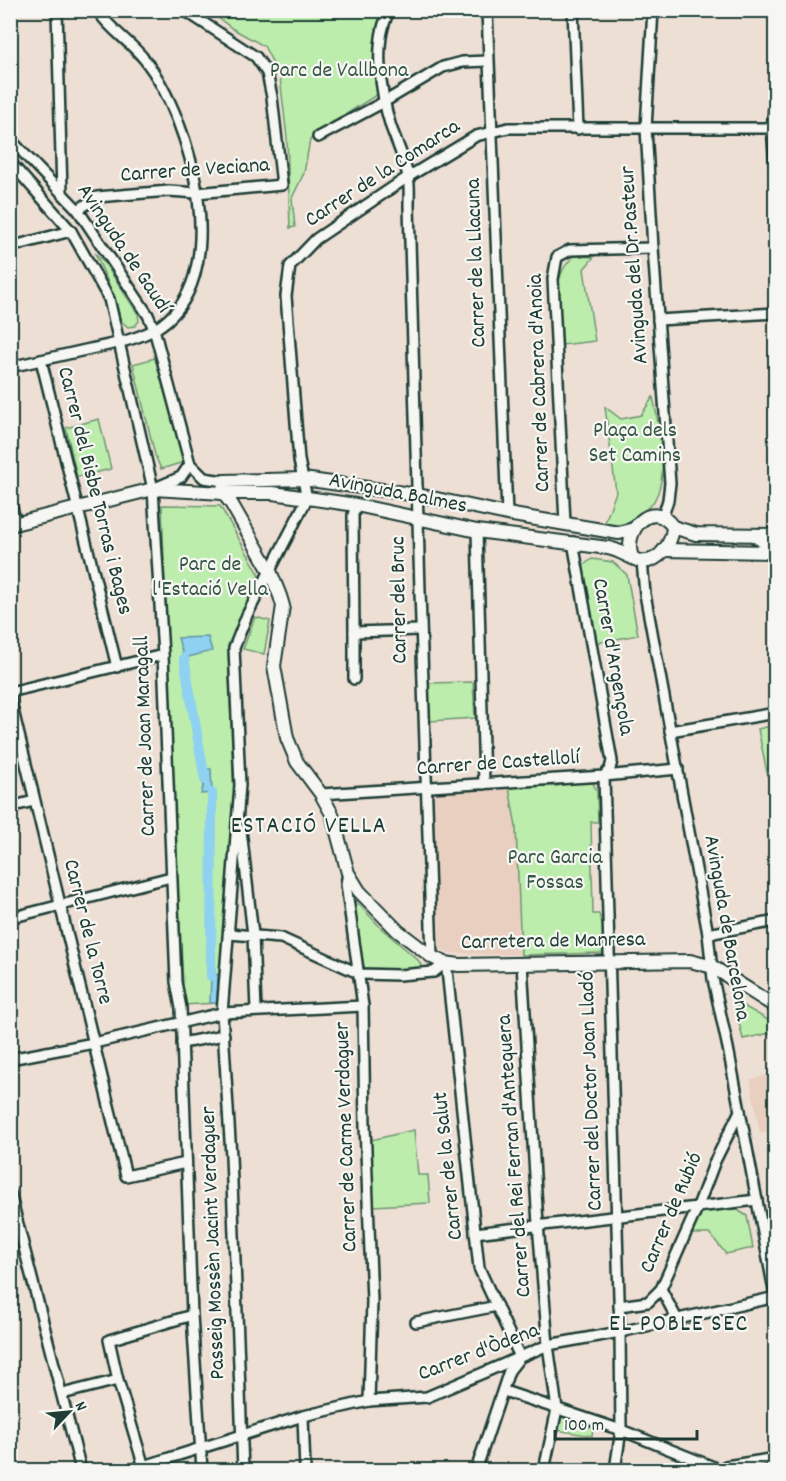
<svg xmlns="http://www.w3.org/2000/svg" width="786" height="1481" font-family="Dekko,sans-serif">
<rect width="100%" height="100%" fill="#eedfd5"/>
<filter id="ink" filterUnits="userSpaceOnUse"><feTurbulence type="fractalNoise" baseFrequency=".0167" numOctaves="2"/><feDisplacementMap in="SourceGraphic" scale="12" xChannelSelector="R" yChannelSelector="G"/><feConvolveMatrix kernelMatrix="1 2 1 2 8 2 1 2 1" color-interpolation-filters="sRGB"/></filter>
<g filter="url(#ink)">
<g fill="#e9cfc0">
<path d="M 509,787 L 516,827 L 521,955 L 447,953 L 440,948 L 431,793 Z"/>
<path d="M 775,1074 L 775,1131 L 760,1134 L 750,1079 Z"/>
</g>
<g fill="#bcedac" stroke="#6e9570" stroke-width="1.5">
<path d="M 209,11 L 387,11 L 378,35 L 378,94 L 316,133 L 310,140 L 304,173 L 292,198 L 295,227 L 290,228 L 287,138 L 280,77 L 264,46 L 233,29 Z"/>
<path d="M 95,253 L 104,262 L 138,314 L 139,321 L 135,326 L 128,327 L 121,321 L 114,296 Z"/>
<path d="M 575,256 L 594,257 L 584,269 L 595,341 L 562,345 C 559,318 548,275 575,256 Z"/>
<path d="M 155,358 L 184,462 L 161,469 L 155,455 L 133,364 Z"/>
<path d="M 653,397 C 659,427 670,472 655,499 C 653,505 647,508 642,512 C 630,523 620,527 604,525 L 616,492 L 605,407 L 621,419 L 641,415 Z"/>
<path d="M 99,419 L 111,469 L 77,477 L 66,428 Z"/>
<path d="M 162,505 L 220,506 L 258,572 L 259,581 L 245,608 L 228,646 L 234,798 L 217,1003 L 184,1005 L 171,754 Z"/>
<path d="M 592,559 L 613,562 L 627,575 L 638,635 L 596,643 L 581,567 Z"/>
<path d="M 255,617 L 270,621 L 264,654 L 243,649 Z"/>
<path d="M 473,682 L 475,718 L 430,721 L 428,683 Z"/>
<path d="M 775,725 L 776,801 L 773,802 L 758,729 Z"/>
<path d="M 572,783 L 593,783 L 597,792 L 598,822 L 591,822 L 593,914 L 599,914 L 605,933 L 604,953 L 521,955 L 516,827 L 509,787 L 557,786 Z"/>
<path d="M 352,900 L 355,900 L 382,929 L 418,960 L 421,965 L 415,970 L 364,968 Z"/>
<path d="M 740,1004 L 775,1024 L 775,1032 L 743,1039 L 736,1010 L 736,1007 Z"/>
<path d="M 414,1130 L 418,1175 L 428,1175 L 430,1203 L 373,1206 L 371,1140 Z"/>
<path d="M 736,1209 L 747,1216 L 753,1248 L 726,1254 L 710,1234 L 692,1234 L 701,1212 Z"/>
<path d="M 560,1416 L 593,1428 L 592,1436 L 556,1430 Z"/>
</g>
<g fill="#8ed1f0" stroke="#6296a5" stroke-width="1.5">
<path d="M 208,637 L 212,651 L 184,658 L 178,638 Z"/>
<path d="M 203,769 L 211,769 L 212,793 L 201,794 L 205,780 Z"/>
<path d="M 218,974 L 217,1003 L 210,1003 L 211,976 Z"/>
</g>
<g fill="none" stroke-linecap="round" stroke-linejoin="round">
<g stroke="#8ed1f0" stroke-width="10">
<path d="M 184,658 L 205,780"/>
<path d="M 211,976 L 212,793"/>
</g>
<g stroke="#1f3d34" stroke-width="14">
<g id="minor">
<path d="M 57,10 L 62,193"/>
<path d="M 390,10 C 372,41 381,95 391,127 C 397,143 405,160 408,177 C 410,186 409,197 409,206 C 417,456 422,707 432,957"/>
<path d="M 487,10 L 507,514"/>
<path d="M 573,10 L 578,129"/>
<path d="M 653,10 L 646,128 L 653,248 L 670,483 L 668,500 L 663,516"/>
<path d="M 776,89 L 772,128 L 776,177"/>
<path d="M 318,137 L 384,102 L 443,67 L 462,62 L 488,61"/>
<path d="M 10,139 L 78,210 L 148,315 L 154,329 L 190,464 L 204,478 L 224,481"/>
<path d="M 10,162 L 71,231 L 109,299 L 153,489 L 163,655 L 176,982 L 181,1008 L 192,1315 L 202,1470"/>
<path d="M 78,210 L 97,197 L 169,191 L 197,193 L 282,185 L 272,97 L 267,73 L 256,57 L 184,10"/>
<path d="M 10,247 L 71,231"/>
<path d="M 658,320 L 776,313"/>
<path d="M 41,360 L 117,667"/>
<path d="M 10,367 C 37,361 64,355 90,349 C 112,344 136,340 155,329 C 237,281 191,119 145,60 C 131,42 110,30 97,10"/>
<path d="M 155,488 L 181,477 L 190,464"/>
<path d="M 10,500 L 16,523"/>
<path d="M 356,505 L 353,515 L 354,632 L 420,630"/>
<path d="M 565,523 L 553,279 L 557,257 L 570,250 L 653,248"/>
<path d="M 477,531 L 484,784"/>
<path d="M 751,535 L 776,551"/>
<path d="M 573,542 L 612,761 L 610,769 L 604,776 L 620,1332 L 621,1430 L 615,1470"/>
<path d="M 642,561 L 645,594 L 708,934 L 713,979 L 728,1048 L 776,1301"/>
<path d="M 354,679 L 354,632"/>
<path d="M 10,692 L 163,655"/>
<path d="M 10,698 L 126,1176 L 186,1163"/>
<path d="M 670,731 L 776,713"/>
<path d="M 321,794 L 604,776 L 678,769"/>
<path d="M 10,807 L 34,801"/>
<path d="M 241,830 L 253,935 L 256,1010"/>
<path d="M 348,873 L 346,884 L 363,1006 L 365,1126 L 372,1301 L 369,1401"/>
<path d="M 10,918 L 171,877"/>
<path d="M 229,934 L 281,938 L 360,974 L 399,975 L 434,972 L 445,963 L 447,970 L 479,1268 L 520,1357 L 509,1371 L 476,1470"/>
<path d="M 708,934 L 776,921"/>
<path d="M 522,964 L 538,1224 L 548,1345 L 557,1409 L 544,1470"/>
<path d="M 182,1043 L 224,1035"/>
<path d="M 10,1059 L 94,1043 L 222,1013 L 363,1006"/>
<path d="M 10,1193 L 81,1470"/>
<path d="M 475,1233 L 757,1200"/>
<path d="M 661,1289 L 677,1319"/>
<path d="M 619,1306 L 648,1302 L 661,1289 L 698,1206 L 715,1161 L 740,1111"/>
<path d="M 416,1322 L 497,1306"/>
<path d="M 504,1391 L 621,1430 L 721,1470"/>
<path d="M 62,1394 L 118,1380"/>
<path d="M 303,1416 L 305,1470"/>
<path d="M 144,1467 L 118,1380 L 109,1340 L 192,1315"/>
<path d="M 131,1470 L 303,1416 L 369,1401 L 427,1397 L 548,1345 L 620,1332 L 776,1297"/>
<path d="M 243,1470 L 231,1156 L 222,1013 L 240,785 L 234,648 L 247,615 L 307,499 L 299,460 L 286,296 L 290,266 L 316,239 L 408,177 L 476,136 L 508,128 L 776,128"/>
<path d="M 721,1470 L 726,1466 L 776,1458"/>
</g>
</g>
<g stroke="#1f3d34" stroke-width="16">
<g id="tertiary">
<path d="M 10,525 L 153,489 L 223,493 L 273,493 L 356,505 L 477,531 L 608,548 C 620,550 629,558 640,561 C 659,564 672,543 673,527 C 652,497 622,531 632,557"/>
<path d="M 673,527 L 696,534 L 776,535"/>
<path d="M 634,529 L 619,533 L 507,514 L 418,495 L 303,479 L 224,481 L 223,493 L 231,503 L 270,571 L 280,596 L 283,606 L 274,666 L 287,738 L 297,762 L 321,794 L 332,814 L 348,873 L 359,891 L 398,931 L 432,957 L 445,963 L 459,965 L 690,961 L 713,967 L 776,1007"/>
<path d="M 664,550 L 776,552"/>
</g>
</g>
<use href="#minor" stroke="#f6f6f2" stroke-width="9"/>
<use href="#tertiary" stroke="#f6f6f2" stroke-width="12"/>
</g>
</g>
<g text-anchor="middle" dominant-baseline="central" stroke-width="4.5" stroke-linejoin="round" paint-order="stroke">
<g font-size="22" fill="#375746" stroke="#f6f6f2">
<text x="339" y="71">Parc de Vallbona</text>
<text x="635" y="431">Plaça dels<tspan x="635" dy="25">Set Camins</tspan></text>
<text x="210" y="565">Parc de<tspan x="210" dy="25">l'Estació Vella</tspan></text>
<text x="555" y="858">Parc Garcia<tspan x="555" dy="25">Fossas</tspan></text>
</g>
<g font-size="22" fill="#1f3d34" stroke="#f6f6f2">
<text transform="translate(195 171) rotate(-4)">Carrer de Veciana</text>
<text transform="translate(383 174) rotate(-33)">Carrer de la Comarca</text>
<text transform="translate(123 249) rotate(56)">Avinguda de Gaudí</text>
<text transform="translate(477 263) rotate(-92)">Carrer de la Llacuna</text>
<text transform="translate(635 265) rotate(-94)">Avinguda del Dr.Pasteur</text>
<text transform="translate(540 383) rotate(-92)">Carrer de Cabrera d'Anoia</text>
<text transform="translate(94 491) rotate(76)">Carrer del Bisbe Torras i Bages</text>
<text transform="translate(398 494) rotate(11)">Avinguda Balmes</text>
<text transform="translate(400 600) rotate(-91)">Carrer del Bruc</text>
<text transform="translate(612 657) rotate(80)">Carrer d'Argençola</text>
<text transform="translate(146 736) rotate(-92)">Carrer de Joan Maragall</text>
<text transform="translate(498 764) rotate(-4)">Carrer de Castellolí</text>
<text transform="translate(726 928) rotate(80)">Avinguda de Barcelona</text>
<text transform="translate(87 932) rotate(76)">Carrer de la Torre</text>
<text transform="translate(553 942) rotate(-1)">Carretera de Manresa</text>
<text transform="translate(592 1091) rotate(-92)">Carrer del Doctor Joan Lladó</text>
<text transform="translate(347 1137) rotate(-92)">Carrer de Carme Verdaguer</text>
<text transform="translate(515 1156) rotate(-94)">Carrer del Rei Ferran d'Antequera</text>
<text transform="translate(449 1166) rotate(-96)">Carrer de la Salut</text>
<text transform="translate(672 1213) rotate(-67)">Carrer de Rubió</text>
<text transform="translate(214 1243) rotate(-92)">Passeig Mossèn Jacint Verdaguer</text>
<text transform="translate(479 1353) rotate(-21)">Carrer d'Òdena</text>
</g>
<g font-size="24" letter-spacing="1.5" fill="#1f3d34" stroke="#f6f6f2">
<text x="309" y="827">ESTACIÓ VELLA</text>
<text x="679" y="1325">EL POBLE SEC</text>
</g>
</g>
<rect width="786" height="1481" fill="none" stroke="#f6f6f2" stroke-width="36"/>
<rect x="18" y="18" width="750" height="1445" fill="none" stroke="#1f3d34" stroke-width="2" filter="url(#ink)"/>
<g transform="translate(69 1412) rotate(64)" stroke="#f6f6f2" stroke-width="4.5" paint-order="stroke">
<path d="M0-4.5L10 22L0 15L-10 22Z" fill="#1f3d34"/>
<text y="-9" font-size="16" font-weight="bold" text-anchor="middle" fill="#1f3d34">N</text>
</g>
<path d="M555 1430v9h142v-9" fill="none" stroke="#1f3d34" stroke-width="3"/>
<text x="564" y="1430" font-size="18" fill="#1f3d34" stroke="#f6f6f2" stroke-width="4.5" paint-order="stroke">100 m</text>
</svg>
